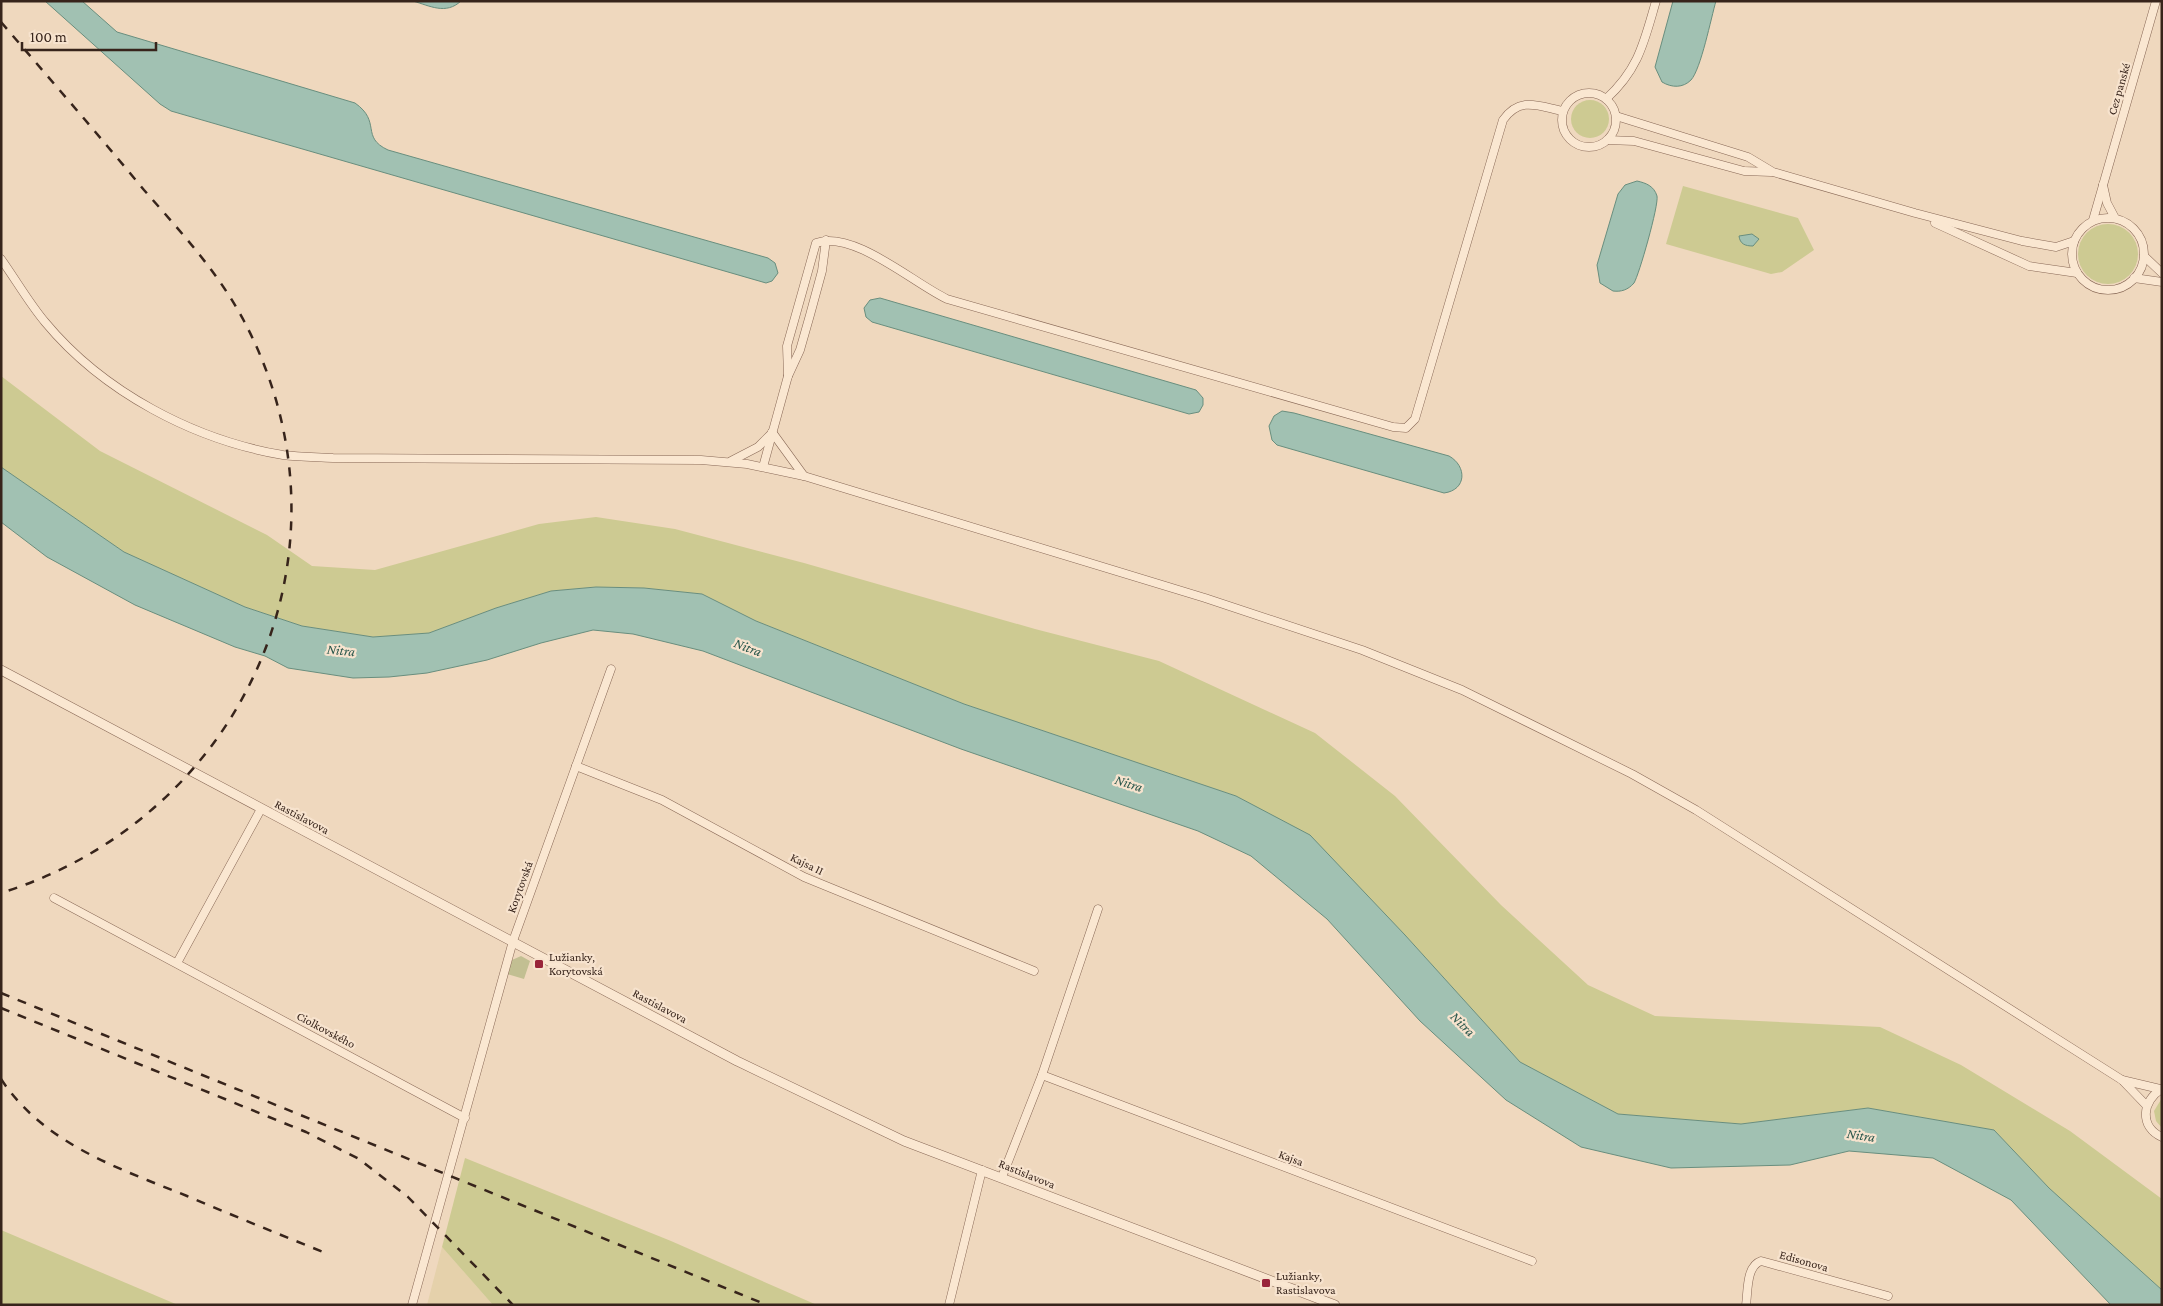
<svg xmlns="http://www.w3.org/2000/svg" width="2163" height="1306" font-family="'Crimson Pro',serif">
<rect width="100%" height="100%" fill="#efd8be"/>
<path fill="#e5d1ab" d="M 442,1247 L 493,1305 L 427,1305 Z"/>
<g fill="#cdca92">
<circle cx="1590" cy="119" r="19"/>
<path d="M 1683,186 L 1798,218 L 1814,250 L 1782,272 L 1771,274 L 1666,244 Z"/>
<circle cx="2108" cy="254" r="30"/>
<path d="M 1,376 L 100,451 L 267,535 L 312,566 L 375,570 L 539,524 L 596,517 L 675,529 L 804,563 L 1035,629 L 1159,661 L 1315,733 L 1395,796 L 1501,905 L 1588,985 L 1655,1016 L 1880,1027 L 1961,1065 L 2070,1131 L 2162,1199 L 2162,1290 L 2049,1188 L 1994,1130 L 1868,1108 L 1741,1124 L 1618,1114 L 1520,1062 L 1405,935 L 1309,835 L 1236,796 L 964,704 L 756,621 L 702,594 L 644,588 L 596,587 L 551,591 L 496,608 L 429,633 L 373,637 L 302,626 L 245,607 L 124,552 L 1,467 Z"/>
<path d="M 2162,1098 L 2162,1128 L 2156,1121 L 2154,1111 Z"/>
<path d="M 465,1158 L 671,1241 L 817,1305 L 493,1305 L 442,1247 Z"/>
<path d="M 1,1230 L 178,1305 L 1,1305 Z"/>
</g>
<path fill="#c2bf92" d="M 521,956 L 530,961 L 524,979 L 507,974 L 512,960 Z"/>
<g fill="#a1c1b2" stroke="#698e7e">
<path d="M 45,1 L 82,1 L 117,32 L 355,103 C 382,122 360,137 388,150 L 768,258 L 775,263 L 778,273 L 772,281 L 766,283 L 171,111 L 160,104 Z"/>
<path d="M 413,1 L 461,1 C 446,15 430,6 413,1 Z"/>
<path d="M 1673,1 L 1716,1 C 1711,18 1701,69 1691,80 C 1683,88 1672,88 1662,82 L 1655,67 Z"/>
<path d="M 1637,181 C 1646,183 1654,186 1657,196 C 1659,205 1639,275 1634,283 C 1628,290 1621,292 1613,291 L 1600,283 L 1597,265 L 1618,194 L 1625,185 Z"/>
<path d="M 1752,234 L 1759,239 L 1753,246 C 1745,246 1740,244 1739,236 Z"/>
<path d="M 880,298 L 1196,390 L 1203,398 L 1203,405 L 1199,412 L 1189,414 L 872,322 L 866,317 L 864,308 L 870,300 Z"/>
<path d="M 1282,411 L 1294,413 L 1449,456 C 1467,466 1467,490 1444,493 L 1277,445 L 1272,440 L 1269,426 L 1274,416 Z"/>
<path d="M 1,467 L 124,552 L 245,607 L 302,626 L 373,637 L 429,633 L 496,608 L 551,591 L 596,587 L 644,588 L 702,594 L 756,621 L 964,704 L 1236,796 L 1310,835 L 1405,935 L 1520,1062 L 1618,1114 L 1741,1124 L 1868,1108 L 1994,1130 L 2049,1188 L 2162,1290 L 2162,1305 L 2111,1305 L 2011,1200 L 1933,1158 L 1849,1151 L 1790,1165 L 1671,1168 L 1581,1147 L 1506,1100 L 1420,1021 L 1327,919 L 1251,856 L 1198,831 L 961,749 L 703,651 L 633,634 L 593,630 L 541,643 L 487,660 L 427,673 L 389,677 L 353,678 L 288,668 L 265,656 L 235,647 L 135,605 L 47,557 L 1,522 Z"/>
</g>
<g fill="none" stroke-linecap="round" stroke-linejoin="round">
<g stroke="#886856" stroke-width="9">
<g id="minor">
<circle cx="1589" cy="120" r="27"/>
<path d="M 1606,99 C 1639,69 1644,42 1656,1"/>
<path d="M 1616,116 L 1748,157 L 1773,172 L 1915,213 L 2022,241 L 2056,247 L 2074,241"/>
<path d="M 1607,140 L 1634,141 L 1744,171 L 1771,172"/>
<path d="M 2103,185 L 2107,203 L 2115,218"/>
<circle cx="2108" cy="254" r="36"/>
<path d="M 2093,220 L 2156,1"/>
<path d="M 1935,223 L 2029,266 L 2077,273"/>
<path d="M 2144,256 L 2162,273"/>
<path d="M 1,259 C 16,280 29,303 45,322 C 103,392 194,440 283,455 C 300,457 317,457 333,458 L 701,460 L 747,464 L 804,476 L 1205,598 L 1362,650 L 1462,690 L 1632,774 L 1696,810 L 2122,1080 L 2146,1105"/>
<path d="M 2134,278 L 2162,282"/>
<path d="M 788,376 L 787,346 L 816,243 C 854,230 913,283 947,299 L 1393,427 L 1406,428 L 1415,419 L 1503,120 C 1520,96 1538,106 1563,111"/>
<path d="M 772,432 L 804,476"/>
<path d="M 731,461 L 758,447 L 771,434"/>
<path d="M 763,467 L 788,376 L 800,350 L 810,315 L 822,271 L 826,240"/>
<path d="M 576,766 L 662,800 L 804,877 L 1034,971"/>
<path d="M 54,898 L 465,1118"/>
<path d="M 177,963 L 261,809"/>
<path d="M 1042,1075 L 1532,1261"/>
<path d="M 2122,1080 L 2160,1089"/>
<path d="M 2162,1089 C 2142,1100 2139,1127 2162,1137"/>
<path d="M 1002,1177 L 1042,1075 L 1098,909"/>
<path d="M 412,1305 L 513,941 L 611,669"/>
<path d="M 949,1305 L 982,1170"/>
<path d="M 1746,1305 C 1748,1292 1746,1266 1761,1261 L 1888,1296"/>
</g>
</g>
<g stroke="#886856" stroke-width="10">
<path id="tertiary" d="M 1,670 L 737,1061 L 904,1141 L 1335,1305"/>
</g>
<use href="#minor" stroke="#fae7d1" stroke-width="8"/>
<use href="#tertiary" stroke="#fae7d1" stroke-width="9"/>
<g stroke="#37241b" stroke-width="2.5" stroke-dasharray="9 9" stroke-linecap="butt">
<path d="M 1,22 C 49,78 97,133 144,190 C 180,231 218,272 244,321 C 365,550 244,817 1,893"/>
<path d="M 1,993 L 767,1305"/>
<path d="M 1,1008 L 306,1132 L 359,1159 L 408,1197 L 513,1305"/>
<path d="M 1,1079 C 44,1144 118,1168 187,1196 C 234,1216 281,1235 328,1254"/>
</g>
</g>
<g fill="#99243a" stroke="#f7e3ce" stroke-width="2">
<rect x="534" y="959" width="10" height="10" rx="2.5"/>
<rect x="1261" y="1278" width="10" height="10" rx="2.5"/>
</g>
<g text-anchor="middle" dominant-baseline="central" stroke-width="4.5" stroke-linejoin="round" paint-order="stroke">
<g font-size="12" fill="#37241b" stroke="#f7e3ce">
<text transform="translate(2119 89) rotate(-74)">Cez panské</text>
<text transform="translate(302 817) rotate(28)">Rastislavova</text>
<text transform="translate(807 864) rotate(26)">Kajsa II</text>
<text transform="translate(520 887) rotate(-70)">Korytovská</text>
<text transform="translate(660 1006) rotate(28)">Rastislavova</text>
<text transform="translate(326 1030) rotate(28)">Ciolkovského</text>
<text transform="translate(1291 1158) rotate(21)">Kajsa</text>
<text transform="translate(1027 1174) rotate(22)">Rastislavova</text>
<text transform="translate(1804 1261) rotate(16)">Edisonova</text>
</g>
<g font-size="12" fill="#37241b" stroke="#f7e3ce" text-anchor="start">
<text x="549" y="957">Lužianky,<tspan x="549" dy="14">Korytovská</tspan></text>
<text x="1276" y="1276">Lužianky,<tspan x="1276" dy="14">Rastislavova</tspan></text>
</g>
<g font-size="14" font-style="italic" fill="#2a574c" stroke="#f7e3ce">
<text transform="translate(748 647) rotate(21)">Nitra</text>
<text transform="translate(341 650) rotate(6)">Nitra</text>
<text transform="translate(1129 783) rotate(18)">Nitra</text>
<text transform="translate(1463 1024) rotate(45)">Nitra</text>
<text transform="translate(1861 1135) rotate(9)">Nitra</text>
</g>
</g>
<rect width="2163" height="1306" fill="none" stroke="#37241b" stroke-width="5"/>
<path d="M22 42v8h134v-8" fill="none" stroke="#37241b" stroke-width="2.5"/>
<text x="30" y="42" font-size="15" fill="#37241b" stroke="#f7e3ce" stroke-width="4" paint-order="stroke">100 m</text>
</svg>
